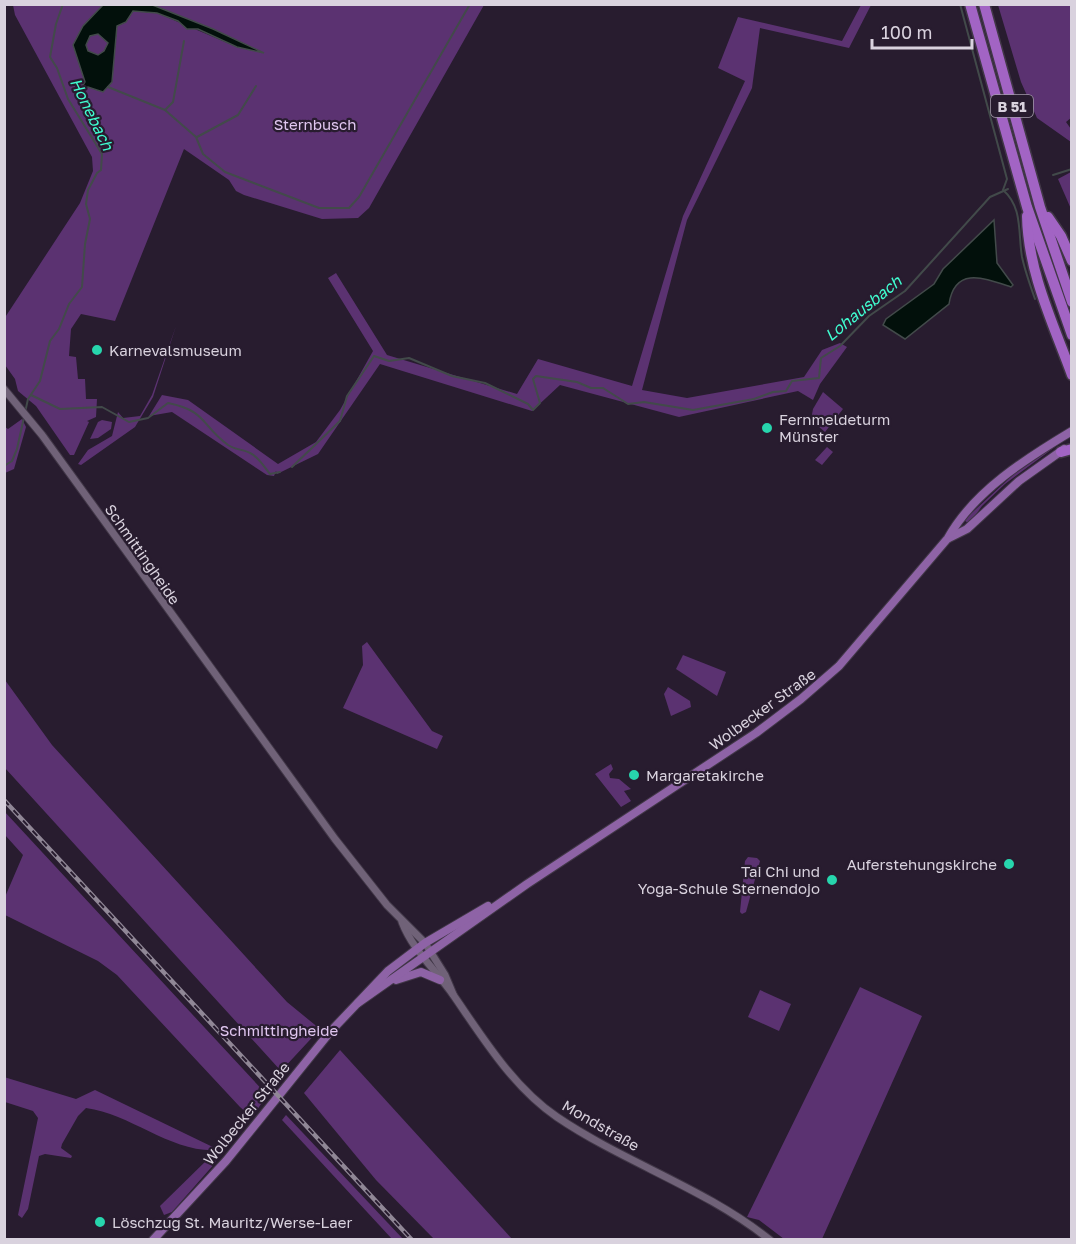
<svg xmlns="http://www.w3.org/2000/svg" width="1076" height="1244" font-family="'Golos Text',sans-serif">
<rect width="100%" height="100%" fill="#281c2f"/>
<g fill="#5b3271">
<path d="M 13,5 L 103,5 L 83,26 L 73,45 L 85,82 L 82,89 L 88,87 L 103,92 L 112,82 L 117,26 L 126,22 L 133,11 L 157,13 L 237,47 L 264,53 L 150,5 L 484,5 L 369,208 L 358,218 L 322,219 L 244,195 L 236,191 L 229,180 L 184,149 L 115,321 L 81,314 L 71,329 L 69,356 L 76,357 L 78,379 L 85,379 L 86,399 L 97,399 L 96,417 L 87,421 L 89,422 L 74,455 L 70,455 L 36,406 L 18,391 L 15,379 L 5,365 L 4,319 L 80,203 L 93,171 L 92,157 L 15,15 Z"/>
<path d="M 861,5 L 871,5 L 849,48 L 760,28 L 752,88 L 687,220 L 642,390 L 687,398 L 804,377 L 822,350 L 840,343 L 847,347 L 820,384 L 813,400 L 798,391 L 679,417 L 560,385 L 532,411 L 380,364 L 318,454 L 277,474 L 276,471 L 274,476 L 267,475 L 172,412 L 149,416 L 162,395 L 188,400 L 278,464 L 316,442 L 340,410 L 373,351 L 328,278 L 336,273 L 387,355 L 517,394 L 538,359 L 632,386 L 683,216 L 745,81 L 718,68 L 738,17 L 842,41 Z"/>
<path d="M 998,5 L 1071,5 L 1072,117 L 1066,122 L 1071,129 L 1071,142 L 1037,118 L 1021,82 Z"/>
<circle cx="97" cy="44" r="11"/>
<path d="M 1071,172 L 1071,209 L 1058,179 Z"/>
<path d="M 176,326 L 153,397 L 135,427 L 81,465 L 78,464 L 88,450 L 112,436 L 118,412 L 123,418 L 140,416 L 152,395 Z"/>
<path d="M 823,392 L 843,409 L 825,432 L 811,420 L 813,409 Z"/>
<path d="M 22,419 L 26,427 L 14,469 L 5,473 L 5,427 L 8,429 Z"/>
<path d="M 102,420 L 112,422 L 111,429 L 98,438 L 90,439 L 98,422 Z"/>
<path d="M 1071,435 L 1005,484 L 982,506 L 969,524 L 964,520 L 1014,474 Z"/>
<path d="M 827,447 L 833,452 L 822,465 L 815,460 Z"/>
<path d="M 367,642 L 432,731 L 443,736 L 437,749 L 343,708 L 363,665 L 362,646 Z"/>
<path d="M 683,655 L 726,672 L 717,696 L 676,669 Z"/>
<path d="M 5,680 L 52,745 L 287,1002 L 320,1029 L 281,1071 L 5,768 Z"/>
<path d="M 668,687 L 690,701 L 691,707 L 671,716 L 664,694 Z"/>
<path d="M 611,764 L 613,769 L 609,774 L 610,778 L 619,779 L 631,789 L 624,791 L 631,801 L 621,807 L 595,774 Z"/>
<path d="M 4,811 L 267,1095 L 257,1110 L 248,1114 L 240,1107 L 117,975 L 98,961 L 5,915 L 5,897 L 23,855 L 5,835 Z"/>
<path d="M 748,857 L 757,858 L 760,861 L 746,912 L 742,914 L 740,912 L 745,861 Z"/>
<path d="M 860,987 L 922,1016 L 822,1239 L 784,1239 L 759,1220 L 747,1217 Z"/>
<path d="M 760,990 L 791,1004 L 779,1031 L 748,1017 Z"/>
<path d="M 340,1050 L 512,1239 L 434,1239 L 376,1180 L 304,1093 Z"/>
<path d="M 4,1077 L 76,1099 L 95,1090 L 219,1150 C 172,1154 132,1114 86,1108 L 78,1116 L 62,1144 L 61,1148 L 72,1156 L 71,1158 L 45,1154 L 39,1156 L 28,1209 L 22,1218 L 18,1215 L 38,1118 L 33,1111 L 5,1102 Z"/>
<path d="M 286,1115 L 403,1239 L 392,1239 L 282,1120 Z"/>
<path d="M 215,1156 L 216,1162 L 172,1212 L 164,1215 L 160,1206 L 210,1157 Z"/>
</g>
<g fill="#02100b" stroke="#424a4a" stroke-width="1.5" fill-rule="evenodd">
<path d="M 150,4 L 213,29 L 264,53 L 237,47 L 198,29 L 187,29 L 178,21 L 157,13 L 133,11 L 126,22 L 117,26 L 112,82 L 103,92 L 88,87 L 80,90 L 85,82 L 73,45 L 83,26 L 103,5 ZM 98,34 L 108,43 L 104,51 L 98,55 L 88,51 L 86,45 L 90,36 Z"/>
<path d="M 994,220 L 997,263 L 1013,285 L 1011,287 C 984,278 955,266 949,304 L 905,339 L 883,325 L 886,319 L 934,284 L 943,269 Z"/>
</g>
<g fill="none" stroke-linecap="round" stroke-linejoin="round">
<g stroke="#424a4a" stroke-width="2">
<path d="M 960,4 L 1007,179 L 1003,190 C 1023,207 1018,234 1022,257 C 1025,271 1030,285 1035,299"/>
<path d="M 108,87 L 165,110 L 196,137 L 203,154 L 225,172 L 319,208 L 349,208 L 359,197 L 470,4"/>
<path d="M 165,110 L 173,102 L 184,41"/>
<path d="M 197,137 L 238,115 L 256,86"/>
<path d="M 1053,175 L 1072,169"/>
<path d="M 31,395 L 60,409 L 102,407 L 129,422 L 148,418 L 168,403 C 207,411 200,424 228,445 C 235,450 243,449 250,453 C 259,457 264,467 270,474 L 280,472"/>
<path d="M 4,466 L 12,461 L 17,449 L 28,399 L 40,381 L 50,341 L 59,329 L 69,304 L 82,287 L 85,244 L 90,219 L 86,204 L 88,190 L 97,173 L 101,170 L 102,154 L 68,99 L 57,68 L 50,57 L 56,24 L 63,4"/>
<path d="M 292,467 L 340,421 L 347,396 L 374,356 L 389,361 L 409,358 L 452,376 L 485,383 L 528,404 L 533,410 L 540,403 L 533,379 L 536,376 L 577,382 L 591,388 L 603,388 L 628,404 L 644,402 L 693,410 L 754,399 L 773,392 L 786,391 L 792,381 L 819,378 L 821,358 L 840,346 L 869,316 L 905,291 L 990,197 L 1008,189"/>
</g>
<g stroke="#413747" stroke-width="9">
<g id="minor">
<path d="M 4,389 L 42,435 L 335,839 L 387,905 L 425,943 L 445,975 L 453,994"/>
<path d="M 402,922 C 413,951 437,971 454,996 C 483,1038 513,1087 557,1117 C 625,1163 705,1188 770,1240"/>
</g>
</g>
<g stroke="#413747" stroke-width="10">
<g id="major">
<path d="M 949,538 L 967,529 L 1019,481 L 1064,449"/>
<path d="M 396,980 L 421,972 L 440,980"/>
<path d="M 358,1003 L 527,884 L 756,733 L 801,699 L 839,666 L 948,538 C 974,491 1027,458 1072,431"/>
<path d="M 153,1240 L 226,1161 L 330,1032 L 388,971 L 425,943 L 488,906"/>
</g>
</g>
<g stroke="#413747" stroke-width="13">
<g id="highway">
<path d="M 970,4 L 1027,207 L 1072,335"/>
<path d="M 984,4 L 1040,207 L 1072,302"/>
<path d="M 1027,216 C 1028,272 1053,323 1072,375"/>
<path d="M 1048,217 L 1061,236 L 1072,261"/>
<path d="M 1061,452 L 1072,449"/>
</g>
</g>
<use href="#minor" stroke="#706278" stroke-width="7"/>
<use href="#major" stroke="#8e63a6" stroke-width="8"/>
<use href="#highway" stroke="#a264c4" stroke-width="10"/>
<g stroke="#908796" stroke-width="4.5">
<path id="rail" d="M 4,800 L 412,1240"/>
</g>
<use href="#rail" stroke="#281c2f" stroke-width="2" stroke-dasharray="7" stroke-linecap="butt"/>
</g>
<g fill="#27d5ad" stroke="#281c2f" stroke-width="2">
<circle cx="97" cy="350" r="6"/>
<circle cx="767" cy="428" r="6"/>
<circle cx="634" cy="775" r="6"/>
<circle cx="1009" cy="864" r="6"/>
<circle cx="832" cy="880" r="6"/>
<circle cx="100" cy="1222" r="6"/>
</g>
<g text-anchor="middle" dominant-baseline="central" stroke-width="4.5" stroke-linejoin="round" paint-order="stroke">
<rect fill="#281c2f" stroke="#a49baa" stroke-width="1.5" x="991" y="95" width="42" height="22" rx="4.5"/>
<g font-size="14" font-weight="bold" fill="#d9d2de">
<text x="1012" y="106">B 51</text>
</g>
<g font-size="15" fill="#e0c6f0" stroke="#281c2f">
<text x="315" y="124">Sternbusch</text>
<text x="279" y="1030">Schmittingheide</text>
</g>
<g font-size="15" fill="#d9d2de" stroke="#281c2f" text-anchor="start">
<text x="109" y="350">Karnevalsmuseum</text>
<text x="779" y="419">Fernmeldeturm<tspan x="779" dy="17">Münster</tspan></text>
<text x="646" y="775">Margaretakirche</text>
<text x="997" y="864" text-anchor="end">Auferstehungskirche</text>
<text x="820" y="871" text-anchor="end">Tai Chi und<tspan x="820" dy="17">Yoga-Schule Sternendojo</tspan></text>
<text x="112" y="1222">Löschzug St. Mauritz/Werse-Laer</text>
</g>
<g font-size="15" fill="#d9d2de" stroke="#281c2f">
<text transform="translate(143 554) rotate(55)">Schmittingheide</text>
<text transform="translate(762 709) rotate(-36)">Wolbecker Straße</text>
<text transform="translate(246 1113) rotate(-51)">Wolbecker Straße</text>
<text transform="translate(601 1125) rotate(30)">Mondstraße</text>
</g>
<g font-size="16" font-style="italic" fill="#40fdd0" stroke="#281c2f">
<text transform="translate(92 114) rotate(64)">Honebach</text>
<text transform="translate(863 308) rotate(-39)">Lohausbach</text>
</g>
</g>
<rect width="1076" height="1244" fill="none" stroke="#d9d2de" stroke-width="12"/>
<path d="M872 39v9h100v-9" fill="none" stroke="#d9d2de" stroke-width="3"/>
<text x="881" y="39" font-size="18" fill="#d9d2de" stroke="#281c2f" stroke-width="4.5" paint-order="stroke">100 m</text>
</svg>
